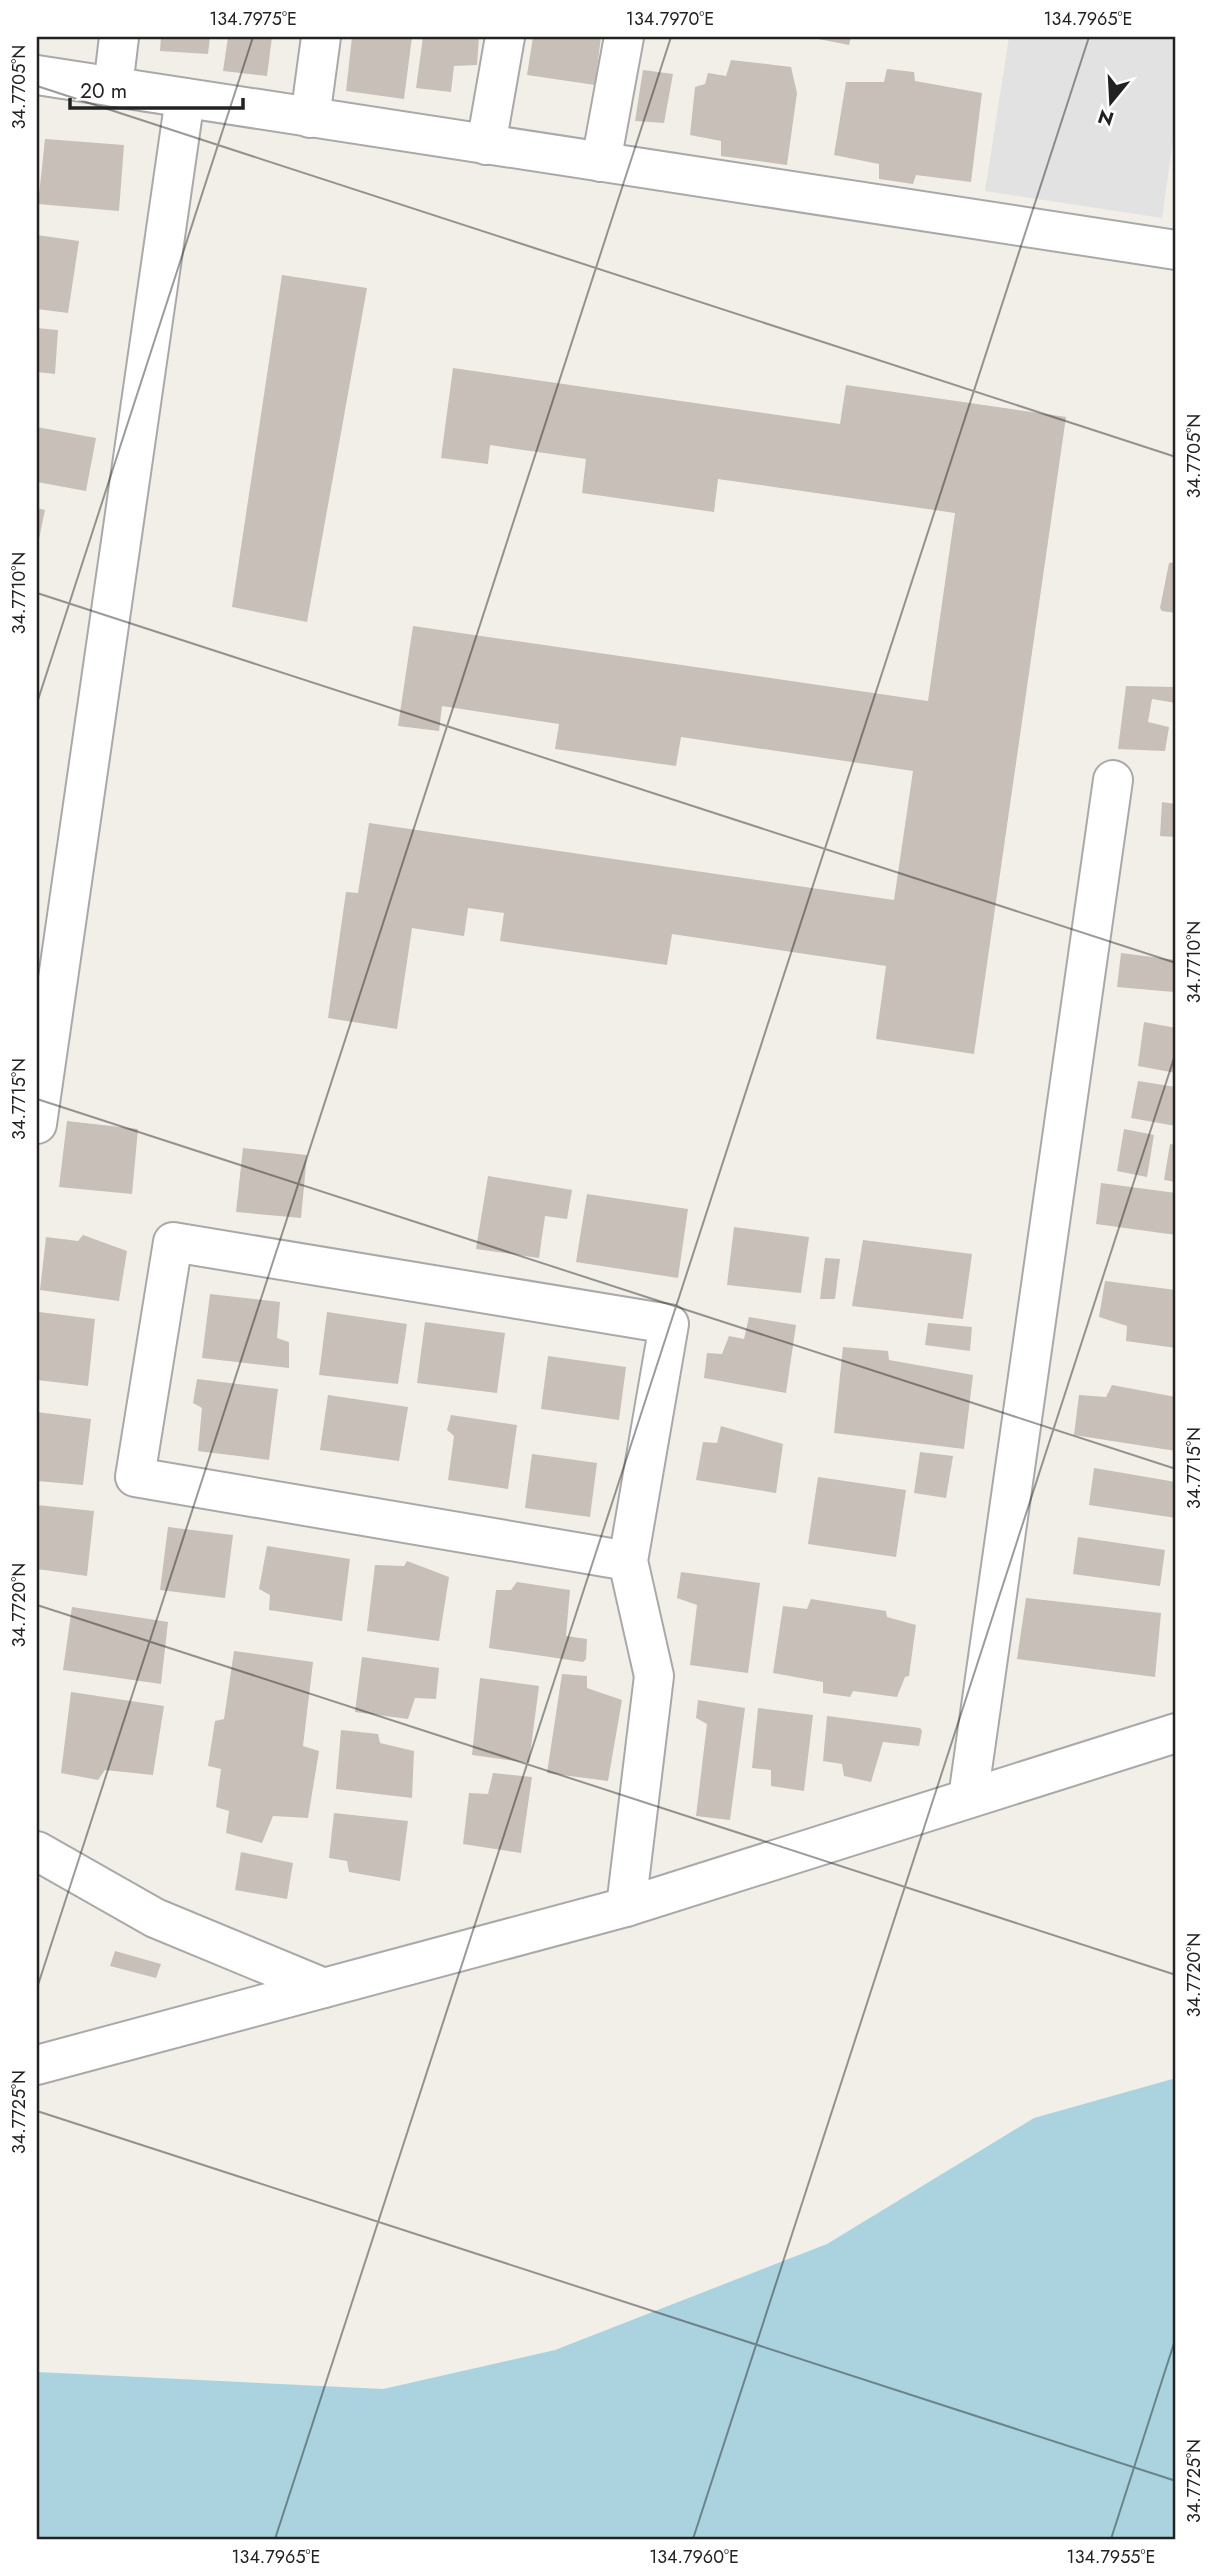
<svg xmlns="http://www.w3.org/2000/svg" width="1213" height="2576" font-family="Jost,sans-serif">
<rect width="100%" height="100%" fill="#f2efe9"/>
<path fill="#e2e2e2" d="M 1009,37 L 1176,37 L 1176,119 L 1162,218 L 985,191 Z"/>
<path fill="#aad3df" d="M 1176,2078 L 1176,2539 L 37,2539 L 37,2372 L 383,2389 L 555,2350 L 827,2244 L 1034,2118 Z"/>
<g fill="#c7bfb8">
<path d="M 161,37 L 210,37 L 208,54 L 160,51 Z"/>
<path d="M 228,37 L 272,37 L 267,76 L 223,71 Z"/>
<path d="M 352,37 L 412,37 L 404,99 L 346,91 Z"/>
<path d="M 423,37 L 479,37 L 477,65 L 454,66 L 451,92 L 416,88 Z"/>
<path d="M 533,37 L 601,37 L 595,85 L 527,75 Z"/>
<path d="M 808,37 L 851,37 L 849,45 Z"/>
<path d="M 731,60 L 791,67 L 797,93 L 787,165 L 721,156 L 721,141 L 690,135 L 695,87 L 705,84 L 708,73 L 726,76 Z"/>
<path d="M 887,69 L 914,72 L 915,81 L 982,93 L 971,182 L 916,175 L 913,184 L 879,179 L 879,164 L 834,155 L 846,82 L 884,82 Z"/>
<path d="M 643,70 L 673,74 L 664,123 L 635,121 Z"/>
<path d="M 45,139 L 124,145 L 119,211 L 38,204 Z"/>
<path d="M 37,235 L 79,241 L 68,313 L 37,309 Z"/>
<path d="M 282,275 L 367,288 L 307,622 L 232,607 Z"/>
<path d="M 37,328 L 58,330 L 55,374 L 37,372 Z"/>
<path d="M 453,368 L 840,424 L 846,385 L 1066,417 L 974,1054 L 876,1039 L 886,966 L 672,934 L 667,965 L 500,941 L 504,913 L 468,908 L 464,936 L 412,928 L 397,1029 L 328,1018 L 346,892 L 358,893 L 369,823 L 894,900 L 913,771 L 681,737 L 676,766 L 555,749 L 559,724 L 442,706 L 439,731 L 398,726 L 413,626 L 928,701 L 955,513 L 718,479 L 714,512 L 582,493 L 586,459 L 490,445 L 488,464 L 441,458 Z"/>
<path d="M 37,427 L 96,438 L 86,491 L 37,482 Z"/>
<path d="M 37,508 L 45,510 L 38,544 L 37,543 Z"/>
<path d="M 1176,562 L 1176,613 L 1162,611 L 1160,608 L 1169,563 Z"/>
<path d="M 1126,686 L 1176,687 L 1176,703 L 1152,699 L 1148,722 L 1169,727 L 1165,751 L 1118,749 Z"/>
<path d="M 1162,802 L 1176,804 L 1176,837 L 1160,836 Z"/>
<path d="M 1121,953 L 1176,960 L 1174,992 L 1117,987 Z"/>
<path d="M 1144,1022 L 1176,1028 L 1176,1073 L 1138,1066 Z"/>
<path d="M 1138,1081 L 1176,1087 L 1176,1126 L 1131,1118 Z"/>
<path d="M 67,1121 L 138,1129 L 132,1194 L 59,1187 Z"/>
<path d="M 1124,1129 L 1154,1135 L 1147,1177 L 1117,1171 Z"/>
<path d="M 1170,1144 L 1176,1145 L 1176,1182 L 1164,1180 Z"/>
<path d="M 243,1148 L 307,1155 L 301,1218 L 236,1212 Z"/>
<path d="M 488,1176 L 572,1190 L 567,1219 L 545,1216 L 539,1258 L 476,1249 Z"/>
<path d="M 1101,1183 L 1176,1193 L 1176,1235 L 1096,1224 Z"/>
<path d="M 587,1194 L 688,1209 L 678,1278 L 576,1262 Z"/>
<path d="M 734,1227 L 809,1237 L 801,1293 L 727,1285 Z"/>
<path d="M 83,1235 L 127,1251 L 119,1301 L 40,1290 L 46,1237 L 78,1241 Z"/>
<path d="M 863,1240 L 972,1254 L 963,1319 L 852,1306 Z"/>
<path d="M 825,1258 L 840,1259 L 835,1299 L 820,1299 Z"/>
<path d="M 1105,1281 L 1176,1290 L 1176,1348 L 1126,1341 L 1127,1326 L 1099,1317 Z"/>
<path d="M 210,1294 L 280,1302 L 277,1338 L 289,1342 L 289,1368 L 202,1358 Z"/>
<path d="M 39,1312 L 95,1319 L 88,1386 L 37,1380 Z"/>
<path d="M 327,1312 L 407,1324 L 398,1384 L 319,1375 Z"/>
<path d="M 749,1317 L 796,1325 L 786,1393 L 704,1378 L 707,1353 L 722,1354 L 729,1336 L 744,1339 Z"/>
<path d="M 425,1322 L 505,1333 L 497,1393 L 417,1383 Z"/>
<path d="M 928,1323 L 972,1327 L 970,1351 L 925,1345 Z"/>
<path d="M 843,1347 L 888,1351 L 889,1360 L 973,1375 L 964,1449 L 834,1433 Z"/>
<path d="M 548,1356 L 626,1367 L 619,1420 L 541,1409 Z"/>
<path d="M 197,1379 L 278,1389 L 269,1460 L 198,1451 L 202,1408 L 193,1403 Z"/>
<path d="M 1112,1385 L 1176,1397 L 1176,1451 L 1074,1435 L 1079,1395 L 1106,1397 Z"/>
<path d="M 328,1395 L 408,1407 L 399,1461 L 320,1450 Z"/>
<path d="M 37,1412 L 91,1419 L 83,1485 L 37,1481 Z"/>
<path d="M 451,1415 L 517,1425 L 508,1489 L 448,1480 L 454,1436 L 447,1430 Z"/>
<path d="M 721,1426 L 783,1444 L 776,1493 L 696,1480 L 703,1442 L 717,1443 Z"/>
<path d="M 920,1452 L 953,1456 L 946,1498 L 914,1493 Z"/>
<path d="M 532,1454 L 597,1463 L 590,1517 L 525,1508 Z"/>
<path d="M 1094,1468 L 1176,1482 L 1176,1518 L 1089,1505 Z"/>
<path d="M 818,1477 L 906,1490 L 896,1557 L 808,1544 Z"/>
<path d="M 37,1505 L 94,1511 L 87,1576 L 37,1569 Z"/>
<path d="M 168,1527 L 233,1535 L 225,1598 L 160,1590 Z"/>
<path d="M 1078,1537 L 1165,1550 L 1160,1586 L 1073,1574 Z"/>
<path d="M 267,1546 L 350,1559 L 342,1621 L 269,1610 L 270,1595 L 259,1589 Z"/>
<path d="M 407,1561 L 449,1577 L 439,1641 L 367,1631 L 375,1565 L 404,1566 Z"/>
<path d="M 681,1572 L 760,1583 L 748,1673 L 690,1665 L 697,1605 L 677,1598 Z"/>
<path d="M 517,1582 L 570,1590 L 566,1636 L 587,1639 L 586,1659 L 583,1662 L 489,1648 L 496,1590 L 511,1590 Z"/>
<path d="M 1026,1598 L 1161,1613 L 1155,1677 L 1017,1659 Z"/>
<path d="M 811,1599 L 886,1611 L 887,1617 L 916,1625 L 909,1676 L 905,1677 L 897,1697 L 853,1691 L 850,1697 L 823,1693 L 823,1682 L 773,1673 L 783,1606 L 807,1609 Z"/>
<path d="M 72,1607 L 168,1622 L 161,1684 L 63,1670 Z"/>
<path d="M 234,1651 L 313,1662 L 303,1746 L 319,1751 L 308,1818 L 273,1816 L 262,1843 L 226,1833 L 229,1811 L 216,1807 L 221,1769 L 208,1766 L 215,1721 L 224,1719 Z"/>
<path d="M 362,1657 L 439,1668 L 436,1699 L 415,1698 L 408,1719 L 355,1712 Z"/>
<path d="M 562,1674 L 587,1676 L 587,1688 L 622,1700 L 608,1781 L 547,1773 Z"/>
<path d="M 480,1678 L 539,1686 L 529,1763 L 472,1755 Z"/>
<path d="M 71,1692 L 164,1706 L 153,1775 L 105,1770 L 98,1780 L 61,1773 Z"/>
<path d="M 698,1700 L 745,1708 L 730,1820 L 696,1816 L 707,1724 L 696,1718 Z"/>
<path d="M 758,1708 L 813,1715 L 804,1791 L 771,1786 L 771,1770 L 752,1768 Z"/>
<path d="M 827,1716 L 920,1728 L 922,1731 L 919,1746 L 883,1742 L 871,1782 L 844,1776 L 842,1764 L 823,1761 Z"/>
<path d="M 341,1730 L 378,1734 L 380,1743 L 414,1751 L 412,1798 L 336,1789 Z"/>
<path d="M 493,1773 L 532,1777 L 521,1853 L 463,1844 L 469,1793 L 488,1794 Z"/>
<path d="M 334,1813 L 408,1821 L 400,1881 L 349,1872 L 347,1861 L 329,1858 Z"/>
<path d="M 241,1852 L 293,1863 L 287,1899 L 235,1890 Z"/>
<path d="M 115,1951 L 161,1964 L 156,1978 L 110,1966 Z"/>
</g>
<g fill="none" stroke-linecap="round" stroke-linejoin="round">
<g stroke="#a9a9a9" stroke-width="42">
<g id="minor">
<path d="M 37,75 L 1176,250"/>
<path d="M 113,87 L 119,37"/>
<path d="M 310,118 L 321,37"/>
<path d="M 486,145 L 505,37"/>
<path d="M 601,162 L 624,37"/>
<path d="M 37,1124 L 185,98"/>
<path d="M 968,1798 L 1113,780"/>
<path d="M 37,1851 L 155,1918 L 324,1988"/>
<path d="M 626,1907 L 654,1676 L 628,1561 L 669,1324 L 173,1242 L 135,1477 L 628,1561"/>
<path d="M 37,2065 L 626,1907 L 1176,1733"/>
</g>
</g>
<use href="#minor" stroke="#fff" stroke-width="38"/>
</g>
<path fill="none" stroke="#222" stroke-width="2" stroke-opacity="0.45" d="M 37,86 L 1176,457M 37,593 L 1176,963M 37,703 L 253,37M 37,1099 L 1176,1469M 37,1605 L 1176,1975M 37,1988 L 671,37M 37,2111 L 1176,2481M 275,2539 L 1089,37M 693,2539 L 1176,1052M 1111,2539 L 1176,2337"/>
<rect width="1213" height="2576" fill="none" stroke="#ffffff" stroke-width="77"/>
<g transform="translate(1111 102) rotate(198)" stroke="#ffffff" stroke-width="5" paint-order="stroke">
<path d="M0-5L12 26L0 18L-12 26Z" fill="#222222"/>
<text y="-10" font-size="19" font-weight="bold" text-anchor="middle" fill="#222222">N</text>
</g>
<path d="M70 98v10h173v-10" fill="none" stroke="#222222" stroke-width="3.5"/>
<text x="80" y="98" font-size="21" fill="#222222" stroke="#ffffff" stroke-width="5" paint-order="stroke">20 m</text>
<rect x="38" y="38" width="1136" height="2500" fill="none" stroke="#222" stroke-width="2.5"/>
<g font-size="18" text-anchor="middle" fill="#222">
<text x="253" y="25">134.7975°E</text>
<text x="670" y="25">134.7970°E</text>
<text x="1088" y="25">134.7965°E</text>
<text transform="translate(19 87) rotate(-90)" y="6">34.7705°N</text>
<text transform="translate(1194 456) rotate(-90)" y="6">34.7705°N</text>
<text transform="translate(19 593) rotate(-90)" y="6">34.7710°N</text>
<text transform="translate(1194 962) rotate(-90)" y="6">34.7710°N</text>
<text transform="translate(19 1099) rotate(-90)" y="6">34.7715°N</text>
<text transform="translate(1194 1468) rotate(-90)" y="6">34.7715°N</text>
<text transform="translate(19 1605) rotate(-90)" y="6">34.7720°N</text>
<text transform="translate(1194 1975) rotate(-90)" y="6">34.7720°N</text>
<text transform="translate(19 2112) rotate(-90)" y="6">34.7725°N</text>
<text transform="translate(1194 2481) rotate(-90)" y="6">34.7725°N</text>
<text x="276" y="2563">134.7965°E</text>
<text x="694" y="2563">134.7960°E</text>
<text x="1111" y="2563">134.7955°E</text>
</g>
</svg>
